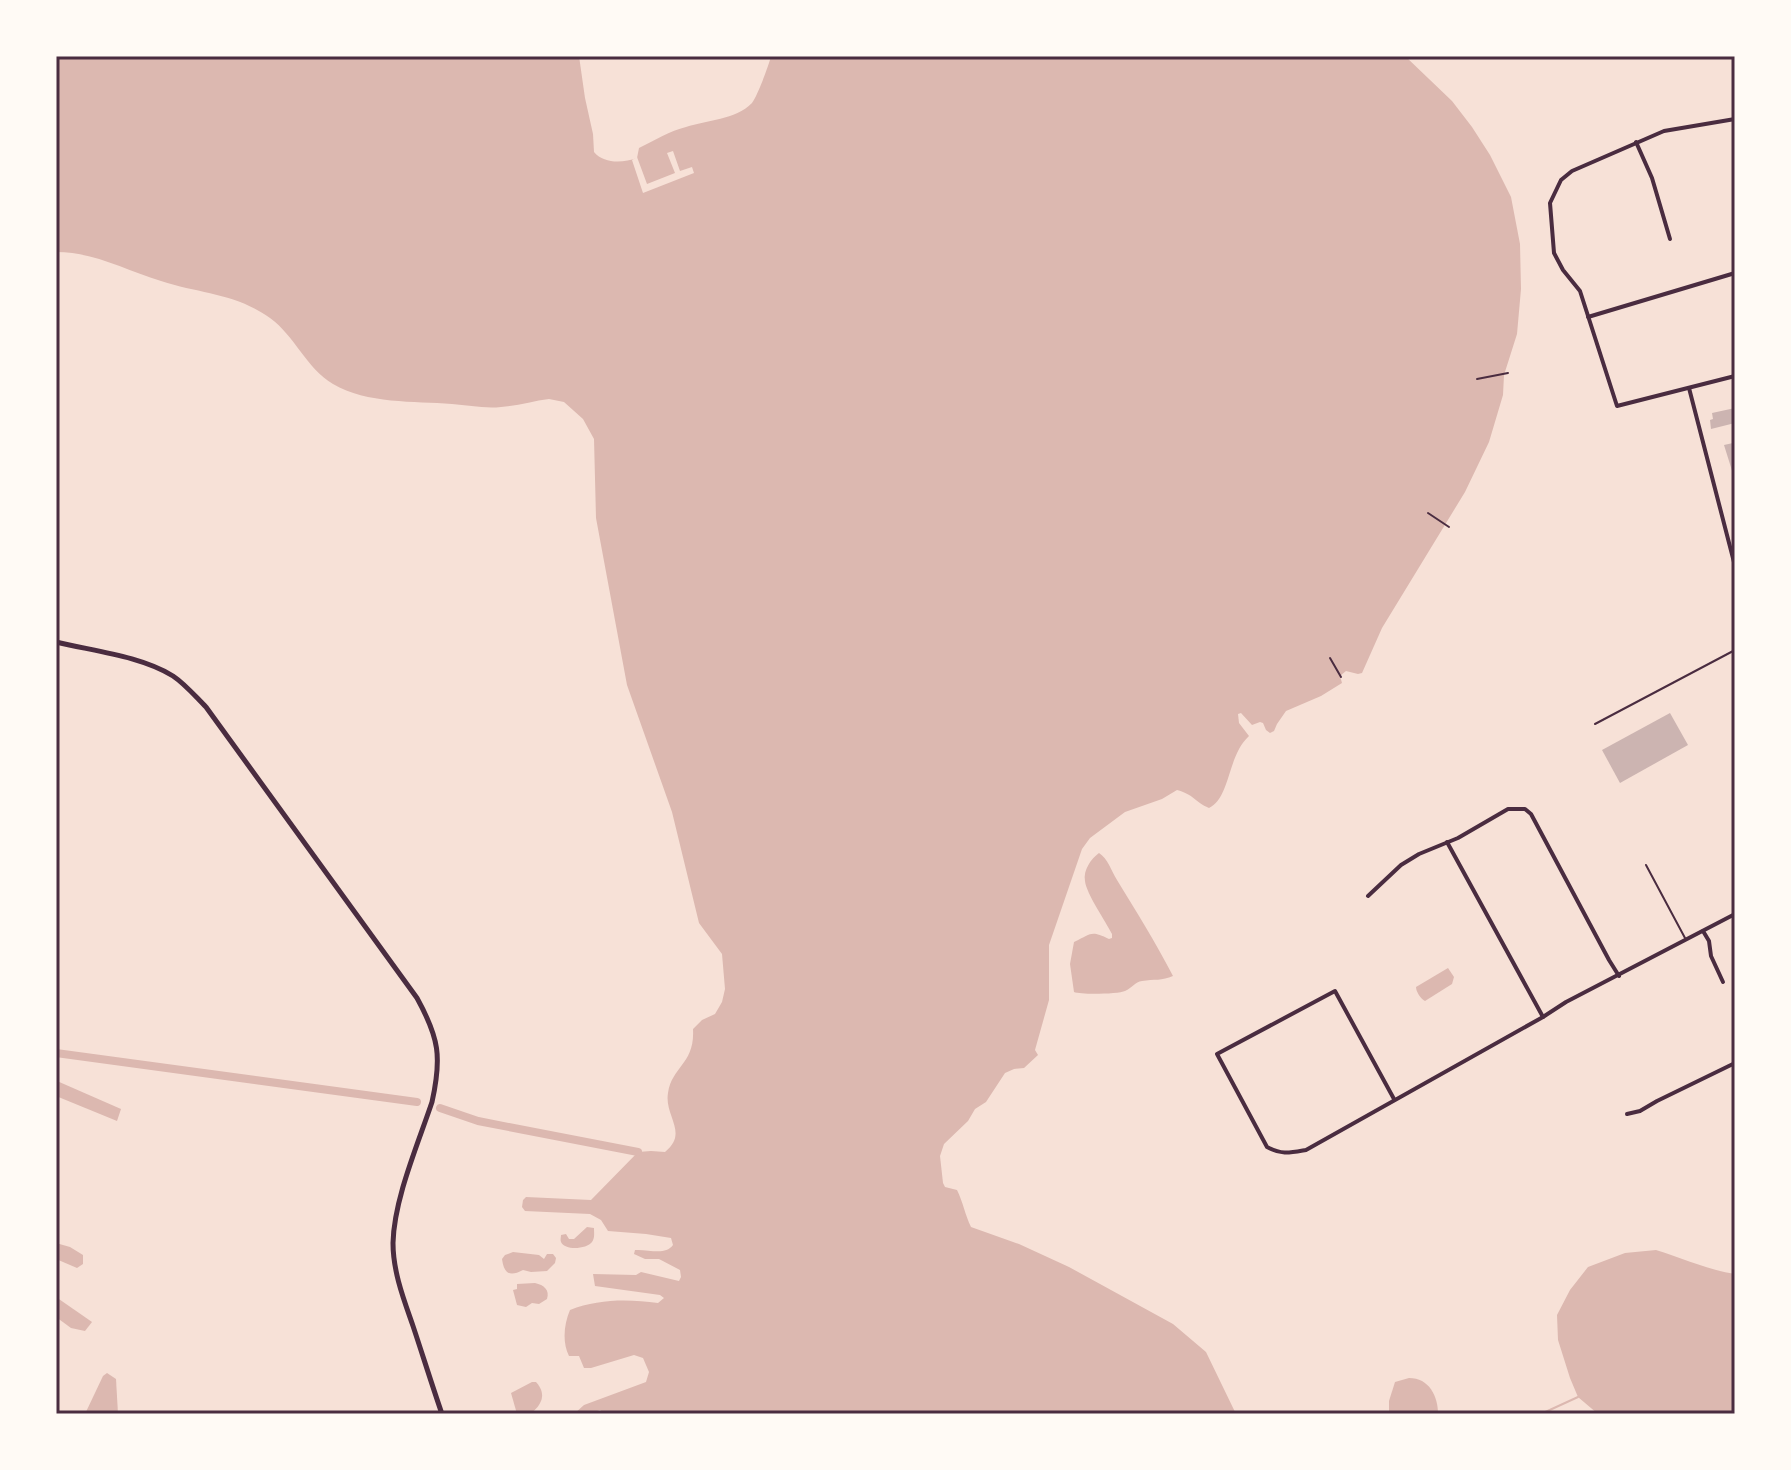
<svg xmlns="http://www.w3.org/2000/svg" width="1791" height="1470" font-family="'Exo 2',sans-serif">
<rect width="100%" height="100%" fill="#f7e1d7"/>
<g fill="#dcb8b0">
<path d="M 56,56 L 579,56 L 585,98 L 593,134 L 594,152 C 604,164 623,163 637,158 L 639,148 C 655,140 670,131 686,127 C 707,120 735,120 752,103 C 757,97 769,65 771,56 L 1405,56 L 1452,101 L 1472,127 L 1490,155 L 1511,197 L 1520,244 L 1521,289 L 1517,334 L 1504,375 L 1503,395 L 1489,442 L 1465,492 L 1382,628 L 1362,673 L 1358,674 L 1346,671 L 1340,676 L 1342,683 L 1321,696 L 1286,711 L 1277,724 L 1274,731 L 1270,733 L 1266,730 L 1263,723 L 1260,722 L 1252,725 L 1241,713 L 1238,714 L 1239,723 L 1249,736 C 1227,756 1231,797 1209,808 C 1195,802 1193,794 1177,790 L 1162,799 L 1125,812 L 1090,838 L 1082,849 L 1049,945 L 1049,1000 L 1035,1050 L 1038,1055 L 1024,1068 L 1014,1069 L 1005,1073 L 986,1102 L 975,1109 L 968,1121 L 944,1144 L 940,1156 L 943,1183 L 945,1187 L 957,1190 C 963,1202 965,1215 971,1227 L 1019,1244 L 1069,1267 L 1173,1324 L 1206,1352 L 1236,1414 L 611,1414 L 610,1412 L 605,1414 L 600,1410 L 589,1414 L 574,1414 L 584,1405 L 646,1382 L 649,1372 L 643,1358 L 634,1355 L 591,1368 L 584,1368 L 579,1356 L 569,1356 C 562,1342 564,1324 570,1310 C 598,1299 628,1299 658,1303 L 664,1298 L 660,1295 L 595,1286 L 593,1274 L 636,1275 L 641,1272 L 679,1281 L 681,1277 L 680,1270 L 659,1259 L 645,1259 L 634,1254 L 635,1250 C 649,1249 665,1256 673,1245 L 671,1238 L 646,1234 L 608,1231 L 601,1220 L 590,1214 L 525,1211 L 522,1207 L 523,1200 L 526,1197 L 591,1200 L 638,1152 L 651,1151 L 665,1152 C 689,1133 664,1116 668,1093 C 672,1066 695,1064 693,1029 L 702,1020 L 715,1014 L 722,1002 L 725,989 L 722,954 L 699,923 L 672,812 L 627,685 L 596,518 L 594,439 L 583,419 L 564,402 L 549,399 C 533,401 517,406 501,407 C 485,409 468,405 452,404 C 414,401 367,404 333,384 C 306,368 295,336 270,318 C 235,293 201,294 161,281 C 125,270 94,252 56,252 Z"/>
<path d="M 1099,853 C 1108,859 1111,870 1117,880 C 1136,911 1156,943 1173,976 C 1162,981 1154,979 1142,981 C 1135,982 1132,988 1125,991 C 1119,994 1081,995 1074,992 L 1070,964 L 1074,942 C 1092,934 1090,930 1109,939 L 1112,938 L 1112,934 C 1106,922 1086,893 1085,881 C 1083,870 1091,859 1099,853 Z"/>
<path d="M 1448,968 L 1454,977 L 1452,984 L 1425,1001 C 1421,999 1416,992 1416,987 Z"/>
<path d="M 57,1081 L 121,1109 L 117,1121 L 56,1096 Z"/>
<path d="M 587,1227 L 594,1228 C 594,1233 595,1238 592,1242 C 587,1249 565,1251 561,1242 C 560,1240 561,1237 561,1235 L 566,1234 L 569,1239 L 574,1239 Z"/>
<path d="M 56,1243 L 70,1247 L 83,1255 L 83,1264 L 77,1268 L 56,1259 Z"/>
<path d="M 1656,1250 C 1683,1258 1707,1270 1735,1274 L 1735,1414 L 1598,1414 L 1578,1397 L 1570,1378 L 1558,1340 L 1557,1315 L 1570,1290 L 1588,1267 L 1625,1253 Z"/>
<path d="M 513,1252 L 539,1255 L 544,1259 L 547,1254 L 553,1254 L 556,1258 L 555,1263 L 547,1271 L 531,1272 L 523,1270 C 510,1277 504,1274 502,1259 L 505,1255 Z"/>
<path d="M 535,1283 C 544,1285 550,1290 547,1299 L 539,1304 L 532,1303 L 526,1307 L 517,1305 L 513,1290 L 517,1289 L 517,1284 Z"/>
<path d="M 56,1297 L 92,1322 L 85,1331 L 71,1328 L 56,1317 Z"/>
<path d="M 107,1373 L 116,1379 L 118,1414 L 85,1414 L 103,1376 Z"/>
<path d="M 1409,1378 C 1429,1378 1438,1396 1438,1414 L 1389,1414 L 1389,1401 L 1395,1382 Z"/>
<path d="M 532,1382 L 536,1382 C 547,1394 542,1405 530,1414 L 517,1414 L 511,1393 Z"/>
</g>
<path fill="#f7e1d7" d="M 673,151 L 680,171 L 692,167 L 694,173 L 643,193 L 632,160 L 637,157 L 647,184 L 675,173 L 667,153 Z"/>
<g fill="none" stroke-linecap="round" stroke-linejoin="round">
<path stroke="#dcb8b0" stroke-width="2" d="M 1541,1414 L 1578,1397"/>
<g stroke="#dcb8b0" stroke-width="8">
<path d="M 56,1053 L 417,1102"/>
<path d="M 440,1108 L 478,1121 L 638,1152"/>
</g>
</g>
<g fill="#ccb4b1">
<path d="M 1735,408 L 1735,423 L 1711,429 L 1710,420 L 1713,419 L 1712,413 Z"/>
<path d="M 1733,443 L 1735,448 L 1734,477 L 1724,445 Z"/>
<path d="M 1670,713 L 1688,745 L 1620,783 L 1602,750 Z"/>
</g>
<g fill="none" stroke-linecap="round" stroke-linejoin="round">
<g stroke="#4a2c40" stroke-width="2">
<path d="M 1477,379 L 1508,373"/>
<path d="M 1428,513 L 1449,527"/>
<path d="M 1330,658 L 1341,677"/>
</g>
<g stroke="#4a2c40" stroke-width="2">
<path d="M 1595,724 L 1735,650"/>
<path d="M 1646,865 L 1685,938"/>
</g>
<g stroke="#4a2c40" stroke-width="4">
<path d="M 1735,119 L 1664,131 L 1572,171 L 1561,180 L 1550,203 L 1554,253 L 1563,270 L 1580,291 L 1617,406 L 1735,376"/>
<path d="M 1636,142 L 1652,178 L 1670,239"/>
<path d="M 1588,317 L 1735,273"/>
<path d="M 1689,388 L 1735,566"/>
<path d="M 56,415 L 56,414"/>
<path d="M 1447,842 L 1543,1017"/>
<path d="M 1368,896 L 1401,865 L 1419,854 L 1458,838 L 1508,809 L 1525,809 L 1531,814 L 1609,960 L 1619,976"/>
<path d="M 1703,931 L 1709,941 L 1711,956 L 1723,982"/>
<path d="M 1394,1099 L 1335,991 L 1217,1054 L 1267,1147 C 1282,1155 1289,1153 1306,1150 L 1543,1017 L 1566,1002 L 1735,914"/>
<path d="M 1627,1114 L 1640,1111 L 1657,1101 L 1735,1063"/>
</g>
<path stroke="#4a2c40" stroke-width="5" d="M 56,642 C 93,651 141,656 173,676 C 185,684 195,696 206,707 L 417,998 C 439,1038 442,1057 432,1102 C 418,1144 394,1199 393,1243 C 393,1272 404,1300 413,1326 C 423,1356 432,1385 442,1414"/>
</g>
<rect width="1791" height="1470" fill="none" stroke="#fffaf5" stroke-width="116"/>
<rect x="58" y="58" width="1675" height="1354" fill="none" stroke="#4a2c40" stroke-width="3"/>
</svg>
